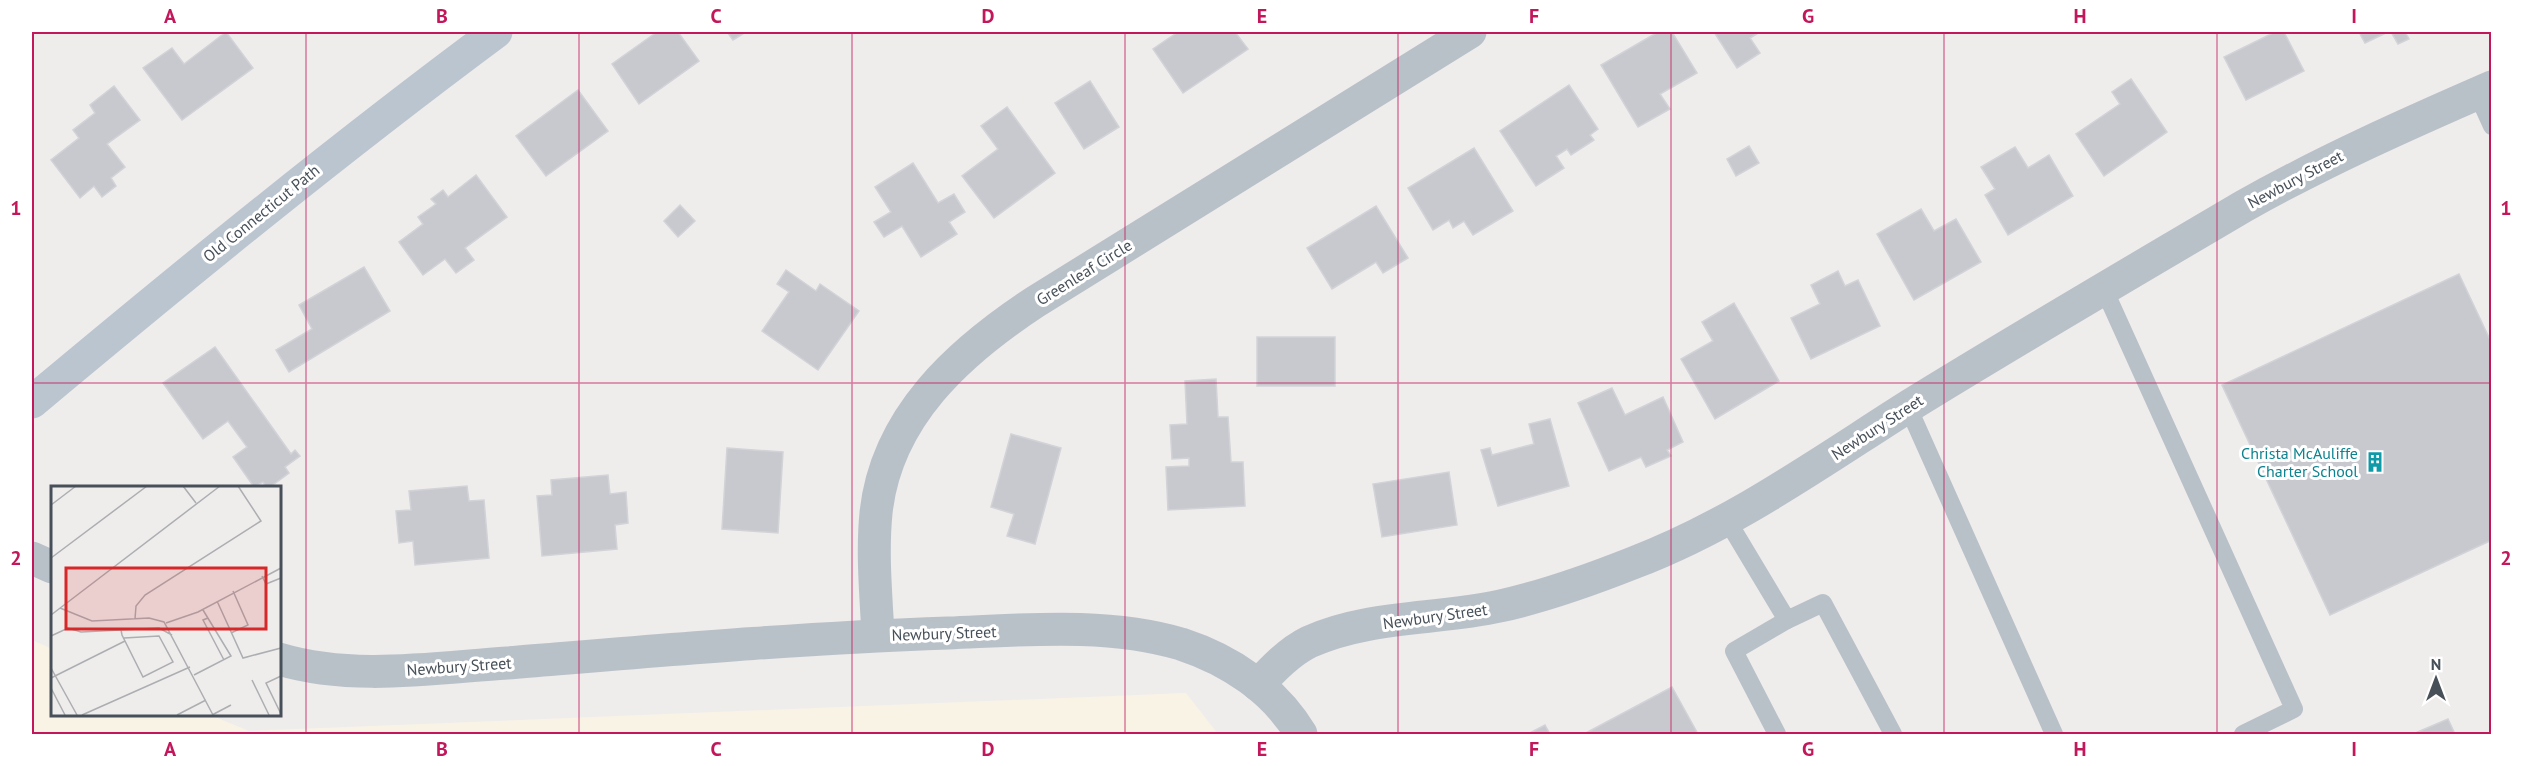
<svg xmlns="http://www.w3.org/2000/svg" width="2523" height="766" font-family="'PT Sans',sans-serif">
<rect width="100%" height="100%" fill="#efecec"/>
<path fill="#f9f3e6" d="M 32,640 L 52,649 L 52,714 L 208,714 L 249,731 L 1186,693 L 1218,734 L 32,734 Z"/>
<g fill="#c7c9cf" stroke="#d1d3d7" stroke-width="1.5">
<path d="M 226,32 L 253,68 L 182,120 L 143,68 L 172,48 L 184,64 Z"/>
<path d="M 657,32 L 678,32 L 699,61 L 639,104 L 612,64 Z"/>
<path d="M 727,32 L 746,32 L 733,40 Z"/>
<path d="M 1178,32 L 1235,32 L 1248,49 L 1183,93 L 1153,49 Z"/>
<path d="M 1658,32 L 1672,32 L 1697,73 L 1660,94 L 1670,109 L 1638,127 L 1601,65 Z"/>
<path d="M 1714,32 L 1760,32 L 1750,38 L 1760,53 L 1737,68 Z"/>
<path d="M 2275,32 L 2284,32 L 2304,71 L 2246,100 L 2224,57 Z"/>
<path d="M 2359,32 L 2388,32 L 2365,43 Z"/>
<path d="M 2391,32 L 2405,32 L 2409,39 L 2398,44 Z"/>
<path d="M 2131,79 L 2167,132 L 2104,176 L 2076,134 L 2120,104 L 2112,92 Z"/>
<path d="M 1090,81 L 1119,127 L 1084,149 L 1055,103 Z"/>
<path d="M 1569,85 L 1598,129 L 1590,135 L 1594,140 L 1571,155 L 1567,149 L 1556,156 L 1564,168 L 1536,186 L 1500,131 Z"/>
<path d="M 114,86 L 140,120 L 107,144 L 125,167 L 111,178 L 116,186 L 102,197 L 94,186 L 80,198 L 51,160 L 79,138 L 73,130 L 95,113 L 90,105 Z"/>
<path d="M 578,90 L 608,131 L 546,176 L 516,136 Z"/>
<path d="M 1007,107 L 1055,173 L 994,218 L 962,176 L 998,149 L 981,126 Z"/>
<path d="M 1749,146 L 1759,163 L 1736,176 L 1727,159 Z"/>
<path d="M 2015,147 L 2028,168 L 2049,155 L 2073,196 L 2008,235 L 1985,195 L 1995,189 L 1981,167 Z"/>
<path d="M 1474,148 L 1513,211 L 1473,235 L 1464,221 L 1453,228 L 1449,220 L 1433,230 L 1408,188 Z"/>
<path d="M 913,163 L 938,203 L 954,194 L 965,212 L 949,222 L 957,234 L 921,257 L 902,226 L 884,237 L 874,222 L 891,212 L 875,187 Z"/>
<path d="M 476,175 L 507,217 L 465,248 L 474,260 L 456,273 L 445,259 L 423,275 L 399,242 L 423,224 L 418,217 L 436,204 L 431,199 L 443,190 L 448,197 Z"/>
<path d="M 680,205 L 695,221 L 678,237 L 664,221 Z"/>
<path d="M 1376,206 L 1408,258 L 1383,273 L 1376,262 L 1332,289 L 1307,248 Z"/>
<path d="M 1921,209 L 1934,231 L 1956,219 L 1981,262 L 1914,300 L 1877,234 Z"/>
<path d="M 364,267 L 390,311 L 289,372 L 276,350 L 312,329 L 299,305 Z"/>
<path d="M 786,270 L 816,291 L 820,284 L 859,311 L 818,370 L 762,331 L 789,292 L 777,284 Z"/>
<path d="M 1838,271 L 1845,286 L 1858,280 L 1880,326 L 1811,359 L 1791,318 L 1820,304 L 1811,285 Z"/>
<path d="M 2459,274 L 2492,344 L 2492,540 L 2330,615 L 2222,385 Z"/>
<path d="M 1734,303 L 1779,381 L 1715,419 L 1681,359 L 1713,341 L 1702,322 Z"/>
<rect x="1257" y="337" width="78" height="49"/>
<path d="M 215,347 L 291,454 L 295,450 L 300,456 L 285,467 L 289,473 L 270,487 L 266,487 L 263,482 L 254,487 L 233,457 L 247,447 L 228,421 L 203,439 L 163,383 Z"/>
<path d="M 1216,379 L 1218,417 L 1228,417 L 1231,462 L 1243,462 L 1245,506 L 1168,510 L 1166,467 L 1189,466 L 1189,458 L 1172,459 L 1170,425 L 1187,424 L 1185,381 Z"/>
<path d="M 1612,388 L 1625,415 L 1663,397 L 1683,442 L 1667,450 L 1671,456 L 1646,467 L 1641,457 L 1609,471 L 1578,403 Z"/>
<path d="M 1550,419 L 1569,486 L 1498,506 L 1481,450 L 1490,448 L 1492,455 L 1534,444 L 1529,424 Z"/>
<path d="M 1011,434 L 1061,448 L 1035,544 L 1007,536 L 1014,514 L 991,507 Z"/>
<path d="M 727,448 L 783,452 L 778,533 L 722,529 Z"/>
<path d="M 1449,472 L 1457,525 L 1382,537 L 1373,484 Z"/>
<path d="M 608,475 L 610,494 L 626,492 L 628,523 L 615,525 L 617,549 L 542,556 L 537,496 L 552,495 L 551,480 Z"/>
<path d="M 467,486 L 469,501 L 484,500 L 489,558 L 415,565 L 413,541 L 399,543 L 396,511 L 411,510 L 409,491 Z"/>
<path d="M 1672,687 L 1698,734 L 1584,734 Z"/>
<path d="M 2448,719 L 2455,734 L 2413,734 Z"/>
<path d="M 1545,725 L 1550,734 L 1528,734 Z"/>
</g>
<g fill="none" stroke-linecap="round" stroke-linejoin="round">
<g stroke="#b9c1c8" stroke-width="18">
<path d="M 2477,93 L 2492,126"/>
<path d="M 2104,289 L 2294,709 L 2243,734"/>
<path d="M 1908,407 L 2054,734"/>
<path d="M 1727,520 L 1787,620 L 1823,603 L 1893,734"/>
<path d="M 1777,734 L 1734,651 L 1787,620"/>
</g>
<g stroke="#b9c1c8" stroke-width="33">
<path d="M 878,635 C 876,595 872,553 876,513 C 886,417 959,352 1035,302 L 1470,32"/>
<path d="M 1258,685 C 1273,669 1289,652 1309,642 C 1369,615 1437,620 1500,606 C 1546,596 1590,580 1633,563 C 1733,525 1819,463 1909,406 C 2019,338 2132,272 2244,206 C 2324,161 2407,124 2492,87"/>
</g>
<g stroke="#b9c1c8" stroke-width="33">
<path d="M 32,558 L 52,567"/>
<path d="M 279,659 C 352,681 433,668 507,663 C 654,651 800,638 948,633 C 1023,630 1107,622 1181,644 C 1230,660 1275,690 1301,734"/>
</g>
<path stroke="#bbc5cf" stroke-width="33" d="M 32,402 C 184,275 337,150 496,32"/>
</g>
<path fill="none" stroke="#c2185b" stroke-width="1.5" stroke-opacity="0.55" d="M 306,32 L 306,734M 579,32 L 579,734M 852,32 L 852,734M 1125,32 L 1125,734M 1398,32 L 1398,734M 1671,32 L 1671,734M 1944,32 L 1944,734M 2217,32 L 2217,734M 32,383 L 2492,383"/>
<defs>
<g id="building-bare" transform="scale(1.62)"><path d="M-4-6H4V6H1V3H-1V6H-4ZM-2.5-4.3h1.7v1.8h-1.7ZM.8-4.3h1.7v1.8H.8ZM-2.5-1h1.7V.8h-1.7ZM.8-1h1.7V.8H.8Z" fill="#0f9aa8" stroke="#fff" stroke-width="2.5" paint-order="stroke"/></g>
</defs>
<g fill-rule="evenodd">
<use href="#building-bare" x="2375" y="462"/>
</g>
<g text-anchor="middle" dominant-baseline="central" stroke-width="6" stroke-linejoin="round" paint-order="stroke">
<g font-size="16" fill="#475058" stroke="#fff">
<text transform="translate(2295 179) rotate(-28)">Newbury Street</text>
<text transform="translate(261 213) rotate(-39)">Old Connecticut Path</text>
<text transform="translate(1084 272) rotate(-32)">Greenleaf Circle</text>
<text transform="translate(1877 427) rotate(-33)">Newbury Street</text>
<text transform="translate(1435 616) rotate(-8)">Newbury Street</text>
<text transform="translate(944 633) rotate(-2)">Newbury Street</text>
<text transform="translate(459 666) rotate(-4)">Newbury Street</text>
</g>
<g font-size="16" fill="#0d838f" stroke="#fff" text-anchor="end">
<text x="2358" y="453">Christa McAuliffe<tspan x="2358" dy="18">Charter School</tspan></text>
</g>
</g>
<g transform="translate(51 486)">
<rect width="230" height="230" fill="#efecec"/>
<path fill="none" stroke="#acaeb1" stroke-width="1.5" d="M 132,0 L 145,17M 0,19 L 25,0M 0,72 L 96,0M 211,90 L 215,98 L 230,92M 166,115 L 192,172 L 230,162M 9,122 L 41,135 L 98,132 L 113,136 L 162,229M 0,129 L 169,0M 157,132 L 152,134 L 173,174M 84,133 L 85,120 L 94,109 L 210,35 L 187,0M 115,137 L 147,126 L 230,82M 70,144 L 71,149 L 92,191 L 122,176 L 108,150 L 73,152M 180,147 L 197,139 L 182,105M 0,150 L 17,142 L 30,146 L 108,142 L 121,149M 0,182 L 26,229M 143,189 L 180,170 L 152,124M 230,190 L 215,197 L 230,228M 0,192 L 74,155M 201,194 L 218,229M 0,202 L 14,229M 31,229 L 139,181M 126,229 L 155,214M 161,229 L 180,219"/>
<path fill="#d62828" fill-opacity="0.15" stroke="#d62828" stroke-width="3" d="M 15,82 L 215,82 L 215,143 L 15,143 Z"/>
<rect width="230" height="230" fill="none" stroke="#475058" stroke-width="3"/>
</g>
<rect width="2523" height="766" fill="none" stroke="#ffffff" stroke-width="66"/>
<g transform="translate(2436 679)" stroke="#ffffff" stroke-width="4.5" paint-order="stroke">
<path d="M0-4.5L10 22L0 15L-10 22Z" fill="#475058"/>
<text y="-9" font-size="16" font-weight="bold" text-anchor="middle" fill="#475058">N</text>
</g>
<rect x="33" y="33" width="2457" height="700" fill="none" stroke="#c2185b" stroke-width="2"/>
<g font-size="20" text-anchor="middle" font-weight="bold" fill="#c2185b">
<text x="170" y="23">A</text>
<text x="442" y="23">B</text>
<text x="716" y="23">C</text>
<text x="988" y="23">D</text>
<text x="1262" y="23">E</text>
<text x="1534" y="23">F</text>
<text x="1808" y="23">G</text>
<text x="2080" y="23">H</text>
<text x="2354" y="23">I</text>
<text x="16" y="215">1</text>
<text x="2506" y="215">1</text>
<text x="16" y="565">2</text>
<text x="2506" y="565">2</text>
<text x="170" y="756">A</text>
<text x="442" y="756">B</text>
<text x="716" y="756">C</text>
<text x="988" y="756">D</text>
<text x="1262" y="756">E</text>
<text x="1534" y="756">F</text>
<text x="1808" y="756">G</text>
<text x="2080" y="756">H</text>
<text x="2354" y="756">I</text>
</g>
</svg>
